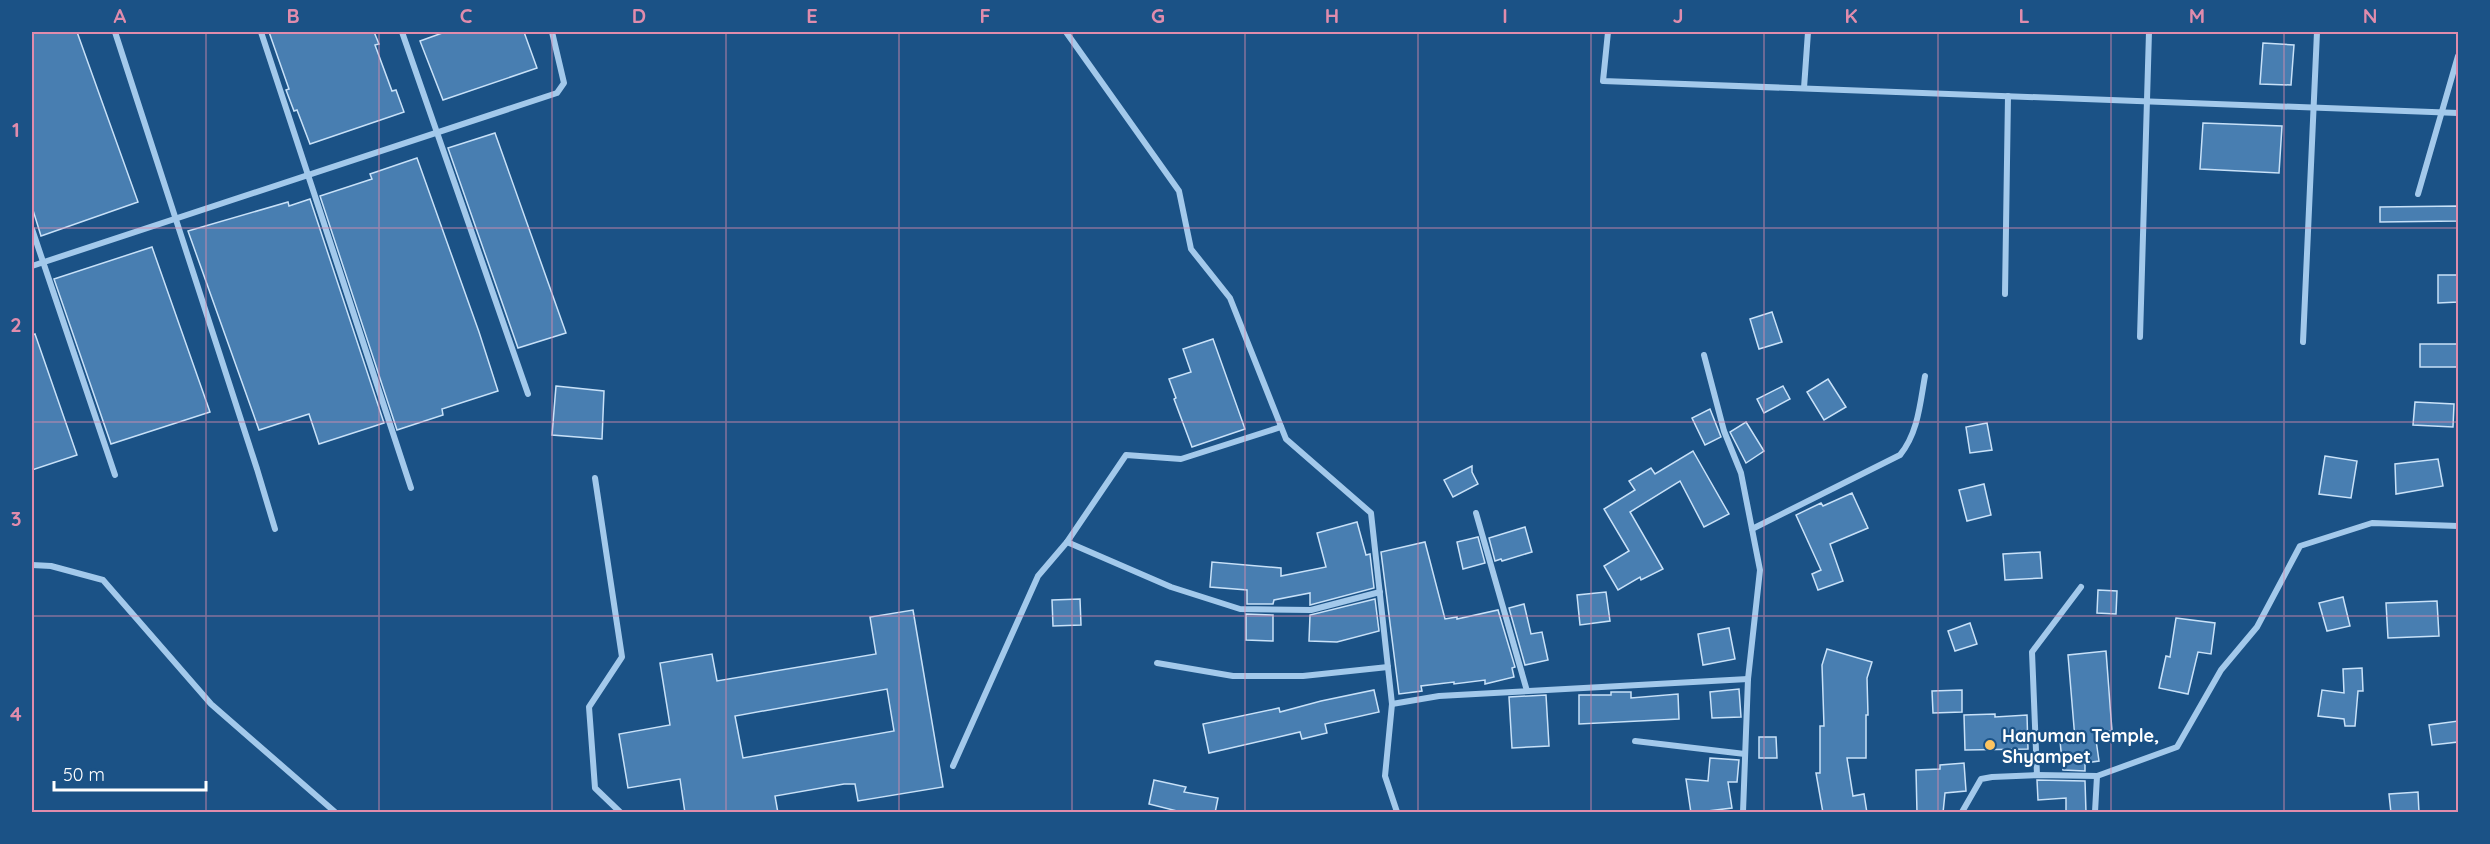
<svg xmlns="http://www.w3.org/2000/svg" width="2490" height="844" font-family="Quicksand,sans-serif">
<rect width="100%" height="100%" fill="#1b5286"/>
<g fill="#487eb1" stroke="#c8e1f8" stroke-width="1.5" fill-rule="evenodd">
<path d="M 32,32 L 77,32 L 138,202 L 41,236 L 32,207 Z"/>
<path d="M 269,32 L 374,32 L 379,44 L 375,45 L 392,91 L 396,90 L 404,112 L 310,144 L 297,110 L 294,111 L 286,90 L 289,89 Z"/>
<path d="M 445,32 L 524,32 L 537,68 L 443,100 L 420,41 Z"/>
<path d="M 2263,43 L 2294,45 L 2291,85 L 2260,84 Z"/>
<path d="M 2203,123 L 2282,126 L 2279,173 L 2200,169 Z"/>
<path d="M 495,133 L 566,333 L 518,348 L 448,148 Z"/>
<path d="M 417,158 L 479,332 L 498,391 L 442,409 L 443,415 L 397,430 L 320,196 L 372,179 L 370,174 Z"/>
<path d="M 310,199 L 384,423 L 319,444 L 309,414 L 259,430 L 188,231 L 288,202 L 289,206 Z"/>
<path d="M 2458,206 L 2458,221 L 2380,222 L 2380,207 Z"/>
<path d="M 152,247 L 210,412 L 111,444 L 54,279 Z"/>
<path d="M 2438,275 L 2457,275 L 2458,302 L 2438,303 Z"/>
<path d="M 1772,312 L 1782,342 L 1759,349 L 1750,319 Z"/>
<path d="M 35,334 L 77,455 L 32,470 L 32,335 Z"/>
<path d="M 1213,339 L 1245,429 L 1192,447 L 1174,399 L 1176,398 L 1169,379 L 1191,372 L 1183,349 Z"/>
<rect x="2420" y="344" width="38" height="23"/>
<path d="M 1828,379 L 1846,407 L 1824,420 L 1807,392 Z"/>
<path d="M 556,386 L 604,391 L 602,439 L 552,435 Z"/>
<path d="M 1783,386 L 1790,399 L 1764,413 L 1757,399 Z"/>
<path d="M 2415,402 L 2454,404 L 2453,427 L 2413,425 Z"/>
<path d="M 1710,409 L 1721,437 L 1705,445 L 1692,418 Z"/>
<path d="M 1746,422 L 1764,451 L 1746,463 L 1730,432 Z"/>
<path d="M 1987,423 L 1992,450 L 1970,453 L 1966,427 Z"/>
<path d="M 1693,451 L 1729,514 L 1704,527 L 1680,481 L 1630,512 L 1663,569 L 1641,580 L 1640,577 L 1618,590 L 1604,566 L 1629,551 L 1604,509 L 1635,490 L 1629,481 L 1651,468 L 1655,474 Z"/>
<path d="M 2325,456 L 2357,461 L 2351,498 L 2319,494 Z"/>
<path d="M 2438,459 L 2443,486 L 2396,494 L 2395,464 Z"/>
<path d="M 1472,466 L 1472,472 L 1478,484 L 1453,497 L 1444,480 Z"/>
<path d="M 1984,484 L 1991,515 L 1967,521 L 1959,490 Z"/>
<path d="M 1852,493 L 1868,528 L 1830,544 L 1843,581 L 1818,590 L 1812,574 L 1821,570 L 1796,515 L 1821,503 L 1823,506 Z"/>
<path d="M 1357,522 L 1366,555 L 1370,554 L 1374,588 L 1310,605 L 1310,593 L 1274,600 L 1273,604 L 1247,604 L 1247,590 L 1210,587 L 1212,562 L 1281,568 L 1281,576 L 1326,567 L 1317,533 Z"/>
<path d="M 1525,527 L 1532,552 L 1502,561 L 1501,559 L 1495,561 L 1489,538 Z"/>
<path d="M 1478,537 L 1485,563 L 1463,569 L 1457,542 Z"/>
<path d="M 1425,542 L 1445,619 L 1457,617 L 1457,619 L 1498,610 L 1515,667 L 1512,668 L 1514,677 L 1485,684 L 1485,680 L 1454,684 L 1454,682 L 1421,686 L 1422,691 L 1399,694 L 1381,552 Z"/>
<path d="M 2040,552 L 2042,578 L 2005,580 L 2003,554 Z"/>
<path d="M 2098,590 L 2117,591 L 2116,614 L 2097,613 Z"/>
<path d="M 1606,592 L 1610,621 L 1580,625 L 1577,595 Z"/>
<path d="M 2343,597 L 2350,626 L 2327,631 L 2319,603 Z"/>
<path d="M 1080,599 L 1081,625 L 1053,626 L 1052,600 Z"/>
<path d="M 1375,599 L 1379,631 L 1337,642 L 1309,641 L 1310,615 Z"/>
<path d="M 2437,601 L 2439,636 L 2388,638 L 2386,603 Z"/>
<path d="M 1524,604 L 1531,634 L 1542,632 L 1548,660 L 1525,665 L 1509,608 Z"/>
<path d="M 913,610 L 943,787 L 858,801 L 855,784 L 844,784 L 775,796 L 778,813 L 685,813 L 680,779 L 628,788 L 619,734 L 670,725 L 660,663 L 712,654 L 717,681 L 876,654 L 870,617 ZM 887,689 L 894,731 L 743,758 L 735,716 Z"/>
<path d="M 1246,614 L 1273,615 L 1273,641 L 1246,640 Z"/>
<path d="M 2176,618 L 2215,623 L 2211,654 L 2198,652 L 2188,694 L 2159,688 L 2166,656 L 2170,657 Z"/>
<path d="M 1970,623 L 1977,644 L 1955,651 L 1948,631 Z"/>
<path d="M 1729,628 L 1735,659 L 1703,665 L 1698,634 Z"/>
<path d="M 1827,649 L 1872,662 L 1867,678 L 1868,715 L 1866,715 L 1866,758 L 1847,758 L 1853,796 L 1864,794 L 1867,813 L 1823,813 L 1816,773 L 1820,773 L 1820,726 L 1824,726 L 1822,665 Z"/>
<path d="M 2106,651 L 2112,731 L 2095,733 L 2099,761 L 2085,763 L 2085,771 L 2063,770 L 2060,741 L 2075,739 L 2068,655 Z"/>
<path d="M 2362,668 L 2363,691 L 2358,691 L 2355,726 L 2345,726 L 2344,719 L 2318,716 L 2322,690 L 2344,693 L 2343,669 Z"/>
<path d="M 1739,689 L 1741,717 L 1712,718 L 1710,692 Z"/>
<path d="M 1374,690 L 1379,712 L 1325,724 L 1327,733 L 1302,739 L 1300,732 L 1209,753 L 1203,724 L 1279,708 L 1280,712 L 1321,701 Z"/>
<path d="M 1962,690 L 1962,712 L 1933,713 L 1932,691 Z"/>
<path d="M 1611,692 L 1631,692 L 1631,698 L 1678,694 L 1679,719 L 1579,724 L 1579,695 L 1611,695 Z"/>
<path d="M 1546,695 L 1549,746 L 1512,748 L 1509,697 Z"/>
<path d="M 1995,714 L 1995,717 L 2027,715 L 2028,749 L 1965,750 L 1964,715 Z"/>
<path d="M 2458,721 L 2458,742 L 2432,745 L 2429,725 Z"/>
<path d="M 1759,737 L 1776,737 L 1777,758 L 1759,758 Z"/>
<path d="M 1710,758 L 1739,760 L 1737,782 L 1728,782 L 1732,808 L 1691,813 L 1686,779 L 1708,781 Z"/>
<path d="M 1964,763 L 1966,791 L 1945,793 L 1943,813 L 1917,813 L 1916,770 L 1940,769 L 1940,765 Z"/>
<path d="M 1154,780 L 1186,787 L 1184,792 L 1218,798 L 1215,813 L 1185,813 L 1149,804 Z"/>
<path d="M 2037,780 L 2085,781 L 2086,813 L 2066,813 L 2066,798 L 2038,800 Z"/>
<path d="M 2418,792 L 2419,813 L 2391,813 L 2389,794 Z"/>
</g>
<g fill="none" stroke-linecap="round" stroke-linejoin="round">
<g stroke="#a3c9eb" stroke-width="6">
<path d="M 115,32 L 257,469 L 275,529"/>
<path d="M 261,32 L 411,488"/>
<path d="M 402,32 L 528,394"/>
<path d="M 1066,32 L 1179,191 L 1191,249 L 1230,298 L 1286,439 L 1371,513 L 1392,704 L 1385,776 L 1397,812"/>
<path d="M 1608,32 L 1603,81 L 2458,113"/>
<path d="M 1804,88 L 1808,32"/>
<path d="M 2418,194 L 2458,56"/>
<path d="M 32,229 L 115,475"/>
<path d="M 32,266 L 557,93 L 564,83 L 552,32"/>
<path d="M 2005,294 L 2008,96"/>
<path d="M 2140,337 L 2149,32"/>
<path d="M 2303,342 L 2317,32"/>
<path d="M 1704,355 L 1724,431 L 1741,473 L 1760,570 L 1748,679 L 1743,812"/>
<path d="M 595,478 L 622,657 L 589,707 L 595,788 L 620,812"/>
<path d="M 1476,513 L 1527,691"/>
<path d="M 1752,529 L 1900,455 C 1918,433 1920,404 1925,376"/>
<path d="M 1067,542 L 1171,587 L 1240,609 L 1311,610 L 1380,592"/>
<path d="M 32,565 L 51,566 L 103,580 L 211,704 L 335,812"/>
<path d="M 1157,663 L 1233,676 L 1303,676 L 1388,667"/>
<path d="M 1392,704 L 1439,696 L 1748,679"/>
<path d="M 1635,741 L 1745,754"/>
<path d="M 953,766 L 1038,576 L 1067,542 L 1126,455 L 1181,459 L 1281,427"/>
<path d="M 2037,775 L 2032,652 L 2081,587"/>
<path d="M 1962,812 L 1981,779 L 1992,777 L 2037,775 L 2097,776 L 2177,747 L 2221,670 L 2257,627 L 2300,546 L 2372,523 L 2458,526"/>
<path d="M 2095,812 L 2097,776"/>
</g>
</g>
<path fill="none" stroke="#e08cad" stroke-width="1.5" stroke-opacity="0.55" d="M 206,32 L 206,812M 379,32 L 379,812M 552,32 L 552,812M 726,32 L 726,812M 899,32 L 899,812M 1072,32 L 1072,812M 1245,32 L 1245,812M 1418,32 L 1418,812M 1591,32 L 1591,812M 1764,32 L 1764,812M 1938,32 L 1938,812M 2111,32 L 2111,812M 2284,32 L 2284,812M 32,228 L 2458,228M 32,422 L 2458,422M 32,616 L 2458,616"/>
<circle fill="#fdc460" stroke="#1b5286" stroke-width="2" cx="1990" cy="745" r="6"/>
<g text-anchor="middle" dominant-baseline="central" stroke-width="4.5" stroke-linejoin="round" paint-order="stroke">
<g font-size="18" font-weight="bold" fill="#fff" stroke="#1b5286" text-anchor="start">
<text x="2002" y="735">Hanuman Temple,<tspan x="2002" dy="21">Shyampet</tspan></text>
</g>
</g>
<rect width="2490" height="844" fill="none" stroke="#1b5286" stroke-width="66"/>
<path d="M54 781v9h152v-9" fill="none" stroke="#ffffff" stroke-width="3"/>
<text x="63" y="781" font-size="18" fill="#ffffff" stroke="#1b5286" stroke-width="4.5" paint-order="stroke">50 m</text>
<rect x="33" y="33" width="2424" height="778" fill="none" stroke="#e08cad" stroke-width="2"/>
<g font-size="20" text-anchor="middle" font-weight="bold" fill="#e08cad">
<text x="120" y="23">A</text>
<text x="293" y="23">B</text>
<text x="466" y="23">C</text>
<text x="639" y="23">D</text>
<text x="812" y="23">E</text>
<text x="985" y="23">F</text>
<text x="1158" y="23">G</text>
<text x="1332" y="23">H</text>
<text x="1505" y="23">I</text>
<text x="1678" y="23">J</text>
<text x="1851" y="23">K</text>
<text x="2024" y="23">L</text>
<text x="2197" y="23">M</text>
<text x="2370" y="23">N</text>
<text x="16" y="137">1</text>
<text x="16" y="332">2</text>
<text x="16" y="526">3</text>
<text x="16" y="721">4</text>
</g>
</svg>
